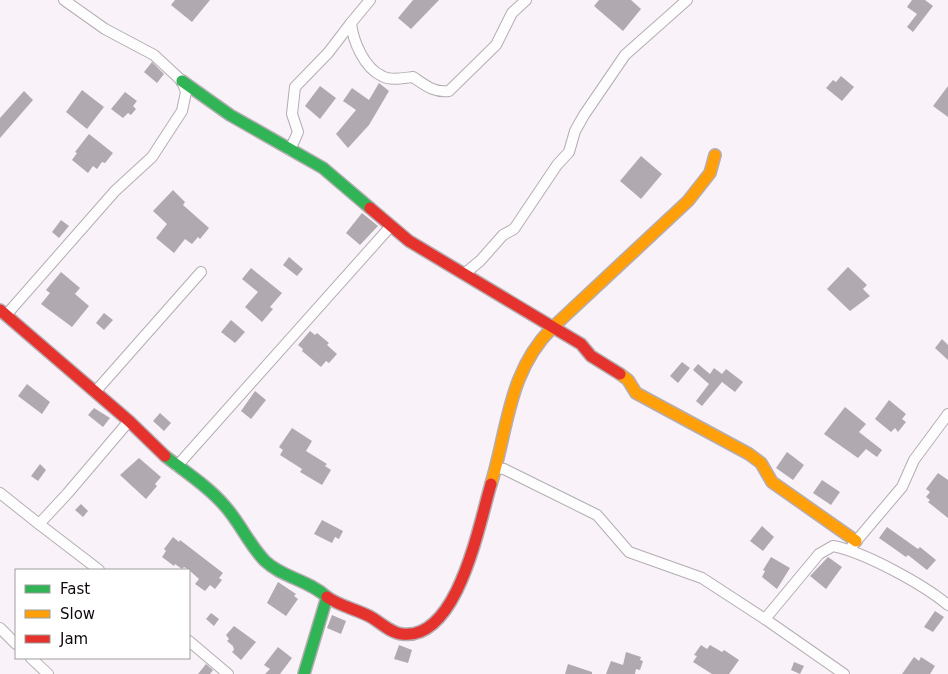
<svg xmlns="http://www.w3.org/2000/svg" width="948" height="674" font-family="'DejaVu Sans',sans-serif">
<rect width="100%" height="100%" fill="#faf2f9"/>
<g fill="#b0a9af">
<path d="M 175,0 L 210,0 L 192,22 L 171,5 Z"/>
<path d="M 413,0 L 439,0 L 411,29 L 398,18 Z"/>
<path d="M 599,0 L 631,0 L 641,9 L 623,31 L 594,6 Z"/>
<path d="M 912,0 L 925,0 L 933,6 L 913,32 L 907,27 L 917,14 L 907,7 Z"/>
<path d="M 152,62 L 164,74 L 157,83 L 144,72 Z"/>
<path d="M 841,76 L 854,87 L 842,101 L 826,88 L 833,80 L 836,82 Z"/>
<path d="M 379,83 L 389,91 L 369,125 L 348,148 L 336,134 L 356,110 L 343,101 L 352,88 L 369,100 Z"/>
<path d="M 320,86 L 336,98 L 320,119 L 305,106 Z"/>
<path d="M 948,86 L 948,117 L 933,106 Z"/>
<path d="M 82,90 L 104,107 L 87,129 L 66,112 Z"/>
<path d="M 24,91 L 33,100 L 0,138 L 0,118 Z"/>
<path d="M 125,92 L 137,101 L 133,106 L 136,109 L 131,115 L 128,113 L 123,118 L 111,109 Z"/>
<path d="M 89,134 L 113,153 L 105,163 L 102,162 L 97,169 L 93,166 L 88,173 L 72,160 L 77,153 L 75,152 Z"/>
<path d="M 641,156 L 662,174 L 641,199 L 620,181 Z"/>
<path d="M 173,190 L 185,202 L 183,205 L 209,228 L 200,239 L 198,237 L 192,244 L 185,239 L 174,253 L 156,238 L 167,224 L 153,211 Z"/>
<path d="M 362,213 L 378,226 L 360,245 L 346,233 Z"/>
<path d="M 61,220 L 69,226 L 59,238 L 52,232 Z"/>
<path d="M 289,257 L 303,269 L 297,276 L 283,265 Z"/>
<path d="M 848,267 L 867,285 L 863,289 L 870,296 L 850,311 L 827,289 Z"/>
<path d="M 251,268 L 282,293 L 270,307 L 273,309 L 262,322 L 245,307 L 258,292 L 242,279 Z"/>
<path d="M 61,272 L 80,288 L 75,294 L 89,306 L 72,327 L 41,304 L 50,293 L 46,290 Z"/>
<path d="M 104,313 L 113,320 L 104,330 L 96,323 Z"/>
<path d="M 231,320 L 245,332 L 235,343 L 221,332 Z"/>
<path d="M 310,331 L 315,335 L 317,333 L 329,343 L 327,345 L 337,354 L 329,363 L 326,361 L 321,367 L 302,351 L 303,349 L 298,345 Z"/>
<path d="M 942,339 L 948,345 L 948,360 L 935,348 Z"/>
<path d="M 682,362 L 690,368 L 678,383 L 670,376 Z"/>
<path d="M 698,364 L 710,374 L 714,368 L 722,374 L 726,369 L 743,382 L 735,392 L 722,382 L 702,406 L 696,401 L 709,384 L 693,370 Z"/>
<path d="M 27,384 L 50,402 L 42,414 L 18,396 Z"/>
<path d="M 255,391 L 266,400 L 251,419 L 241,411 Z"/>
<path d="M 889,400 L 906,414 L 902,419 L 906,422 L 898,432 L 895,428 L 891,432 L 875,419 Z"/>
<path d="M 845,407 L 866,424 L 859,432 L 882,450 L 877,457 L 866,449 L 858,458 L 824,434 Z"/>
<path d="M 94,408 L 110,418 L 103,427 L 88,415 Z"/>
<path d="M 160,413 L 171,423 L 164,431 L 153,421 Z"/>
<path d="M 292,428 L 312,441 L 306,451 L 327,464 L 325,466 L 331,470 L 322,485 L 300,472 L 302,469 L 280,455 L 283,450 L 279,447 Z"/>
<path d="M 787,452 L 804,465 L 793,480 L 776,468 Z"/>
<path d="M 139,458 L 161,477 L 155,484 L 157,486 L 146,499 L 120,475 Z"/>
<path d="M 40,464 L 46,470 L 38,481 L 31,476 Z"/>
<path d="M 938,473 L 948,480 L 948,518 L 928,502 L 930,500 L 926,497 L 930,492 L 926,489 Z"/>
<path d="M 822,480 L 840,492 L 831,505 L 813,493 Z"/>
<path d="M 81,504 L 88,511 L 83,517 L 75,510 Z"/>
<path d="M 322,520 L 343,531 L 339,539 L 335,537 L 332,543 L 314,534 Z"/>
<path d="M 762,526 L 774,537 L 763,551 L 750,541 Z"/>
<path d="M 887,527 L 918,549 L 920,547 L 936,560 L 927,570 L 908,555 L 906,557 L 879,538 Z"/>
<path d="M 173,537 L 179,542 L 180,540 L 223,573 L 219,578 L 222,580 L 215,589 L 210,585 L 205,591 L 195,584 L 199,579 L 189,570 L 184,567 L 182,569 L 175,564 L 174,566 L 162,557 L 166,551 L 164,549 Z"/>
<path d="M 771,557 L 790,568 L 777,589 L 762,577 L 765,571 L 763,570 Z"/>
<path d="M 828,557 L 842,567 L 826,589 L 810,576 Z"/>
<path d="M 278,582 L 296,594 L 294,596 L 298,599 L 286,616 L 267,603 Z"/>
<path d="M 935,611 L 944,617 L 933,632 L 924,627 Z"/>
<path d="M 211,613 L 219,619 L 214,626 L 206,619 Z"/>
<path d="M 332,615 L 346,621 L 341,634 L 327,628 Z"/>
<path d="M 234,626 L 256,642 L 241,660 L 232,652 L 234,650 L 233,646 L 227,641 L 229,639 L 226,635 Z"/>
<path d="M 399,645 L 412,650 L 408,663 L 394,659 Z"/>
<path d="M 701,645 L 707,649 L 710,645 L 722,652 L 724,650 L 739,660 L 729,674 L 712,674 L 693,662 L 697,656 L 694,655 Z"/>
<path d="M 278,647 L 292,658 L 280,674 L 265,674 L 270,669 L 264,665 Z"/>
<path d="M 626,652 L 641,657 L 640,660 L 643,661 L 640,670 L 636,669 L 635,674 L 606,674 L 611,661 L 623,665 Z"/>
<path d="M 914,657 L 919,661 L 921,657 L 935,666 L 930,674 L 902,674 Z"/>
<path d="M 794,662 L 804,666 L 800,674 L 791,670 Z"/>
<path d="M 206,664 L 213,670 L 210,674 L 198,674 Z"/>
<path d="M 568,664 L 592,672 L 592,674 L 565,674 Z"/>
</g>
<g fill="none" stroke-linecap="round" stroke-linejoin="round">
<g stroke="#b4adb3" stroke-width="12">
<g id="street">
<path d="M 370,0 L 351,23 C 353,41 364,68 382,76 C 390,81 404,78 413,77 C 425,85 434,93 449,91 L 496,45 L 512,13 L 526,0"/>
<path d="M 290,150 L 298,132 L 292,114 L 295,87 L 328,53 L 351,23"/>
<path d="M 464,274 L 480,261 L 503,235 L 514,229 L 557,165 L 569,152 L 575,131 L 584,115 L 625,55 L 687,0"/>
<path d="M 7,314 L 115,191 L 152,157 L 182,111 L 186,92 L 182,81 L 154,55 L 105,29 L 64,0"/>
<path d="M 95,392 L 201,272"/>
<path d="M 177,466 L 390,227"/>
<path d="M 496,468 L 504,469 L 597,515 L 629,552 L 702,578 L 765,619 L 844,674"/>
<path d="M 0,493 L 39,524 L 67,494 L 129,421"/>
<path d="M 39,524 L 99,570"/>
<path d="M 852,546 L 902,487 L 914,460 L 948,414"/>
<path d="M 765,619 L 819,554 L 833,546 C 864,552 923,584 948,605"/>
<path d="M 0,628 L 16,644"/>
<path d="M 189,641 L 228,674"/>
<path d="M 31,658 L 48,674"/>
</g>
</g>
<g stroke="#b4adb3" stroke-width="14">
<g id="fast">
<path d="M 182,81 L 230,115 L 323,168 L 370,208"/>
<path d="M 165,456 C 184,471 208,486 224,505 C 239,521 250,546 265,561 C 283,578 307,579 327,597 L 304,674"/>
</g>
</g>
<g stroke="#b4adb3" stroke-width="14">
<g id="slow">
<path d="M 620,374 L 628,380 L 636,393 L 749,454 L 761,463 L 772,482 L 856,541"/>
<path d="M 491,484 C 508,429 508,372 552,328 L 688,201 L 710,173 L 715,155"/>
</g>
</g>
<g stroke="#b4adb3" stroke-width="14">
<g id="jam">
<path d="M 370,208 L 409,241 L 581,344 L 591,356 L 620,374"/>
<path d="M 0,310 L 129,421 L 165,456"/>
<path d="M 327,597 C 340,606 355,609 369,616 C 379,621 390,633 402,634 C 458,641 479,524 491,484"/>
</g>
</g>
<use href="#street" stroke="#fefdfe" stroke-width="10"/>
<use href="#fast" stroke="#30b455" stroke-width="11"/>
<use href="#slow" stroke="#ff9f0a" stroke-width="11"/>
<use href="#jam" stroke="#e5322d" stroke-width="11"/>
</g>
<rect x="15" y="569" width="175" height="90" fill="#ffffff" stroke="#9f9d9f"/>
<rect x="25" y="585" width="25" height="8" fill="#30b455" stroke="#9f9d9f"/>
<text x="60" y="594" font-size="15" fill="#10090f">Fast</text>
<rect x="25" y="610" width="25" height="8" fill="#ff9f0a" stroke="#9f9d9f"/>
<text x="60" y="619" font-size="15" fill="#10090f">Slow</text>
<rect x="25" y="635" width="25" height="8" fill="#e5322d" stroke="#9f9d9f"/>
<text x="60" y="644" font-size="15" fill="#10090f">Jam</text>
</svg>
